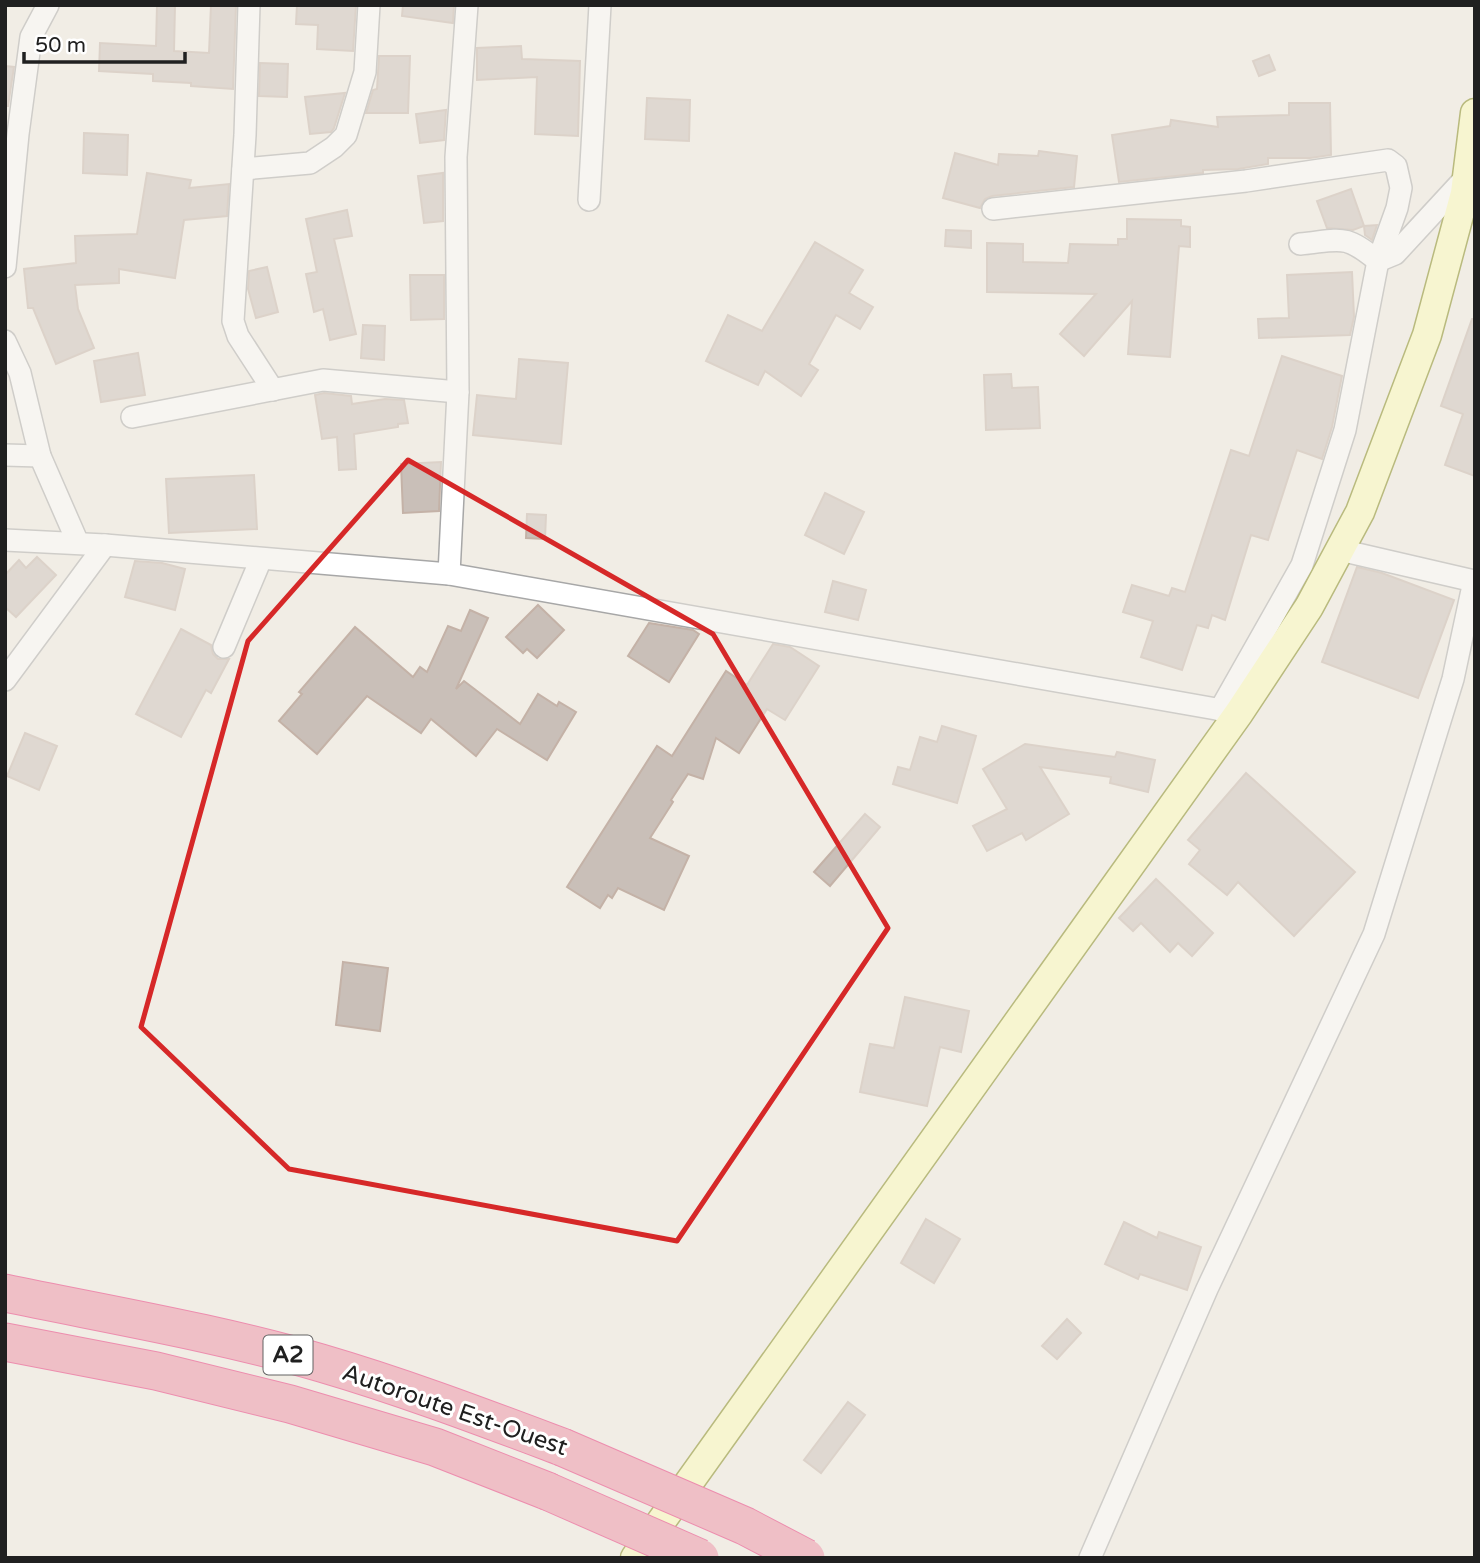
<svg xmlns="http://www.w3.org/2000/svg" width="1480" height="1563" font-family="'Varela Round',sans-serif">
<rect width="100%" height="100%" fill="#f1ede5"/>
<g fill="#c9bfb8" stroke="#c4b2a7" stroke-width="2">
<path d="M 157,5 L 175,5 L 174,51 L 209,53 L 211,5 L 236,5 L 233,89 L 191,86 L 191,83 L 153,81 L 153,74 L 99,71 L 100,43 L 156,46 Z"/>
<path d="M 297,5 L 356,5 L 353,51 L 317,49 L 318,25 L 296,24 Z"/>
<path d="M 403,5 L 454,5 L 453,23 L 402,16 Z"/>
<path d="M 521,46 L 522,59 L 580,61 L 578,136 L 535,134 L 537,77 L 477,80 L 477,48 Z"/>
<path d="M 1269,55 L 1275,70 L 1259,76 L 1253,61 Z"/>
<path d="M 379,56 L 410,56 L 408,113 L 366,113 L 373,90 L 377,89 Z"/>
<path d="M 260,63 L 288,64 L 287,97 L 259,96 Z"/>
<path d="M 5,66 L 14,67 L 8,106 L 5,106 Z"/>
<path d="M 345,93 L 334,128 L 331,132 L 310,134 L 305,97 Z"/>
<path d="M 647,98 L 690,100 L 689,141 L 645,139 Z"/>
<path d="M 1289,103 L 1330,103 L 1331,155 L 1310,158 L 1268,158 L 1268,164 L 1238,169 L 1203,170 L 1203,173 L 1119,182 L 1112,135 L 1170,126 L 1171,120 L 1218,127 L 1217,117 L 1289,115 Z"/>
<path d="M 446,110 L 444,140 L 420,143 L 416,114 Z"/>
<path d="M 84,133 L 128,135 L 127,175 L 83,173 Z"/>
<path d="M 1039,151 L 1077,156 L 1074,187 L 992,196 L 985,199 L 980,208 L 943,198 L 955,153 L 998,165 L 999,154 L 1038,156 Z"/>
<path d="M 147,173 L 191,180 L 189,188 L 229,184 L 227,216 L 184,220 L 175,278 L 119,269 L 119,283 L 75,285 L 78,309 L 94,348 L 56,364 L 33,308 L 28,308 L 24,269 L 76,263 L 75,236 L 137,234 Z"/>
<path d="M 443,173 L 443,221 L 424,223 L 418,176 Z"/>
<path d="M 1351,189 L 1364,226 L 1353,230 L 1327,228 L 1317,201 Z"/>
<path d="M 347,210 L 352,236 L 334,239 L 356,334 L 330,340 L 323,309 L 314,312 L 306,274 L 317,272 L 306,219 Z"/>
<path d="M 1127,219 L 1181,220 L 1181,226 L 1190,227 L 1190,247 L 1179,246 L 1170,357 L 1128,354 L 1132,301 L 1084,356 L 1060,334 L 1096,294 L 987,292 L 987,243 L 1023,244 L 1023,262 L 1068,263 L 1070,244 L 1118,245 L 1118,239 L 1127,239 Z"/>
<path d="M 1377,225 L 1372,240 L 1365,235 L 1364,226 Z"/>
<path d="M 946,230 L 971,231 L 971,248 L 945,246 Z"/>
<path d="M 815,242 L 863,270 L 849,293 L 873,307 L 860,329 L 836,315 L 809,364 L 818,370 L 801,396 L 765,371 L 758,385 L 706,361 L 728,315 L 762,331 Z"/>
<path d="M 267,267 L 278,312 L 256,318 L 248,289 L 249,271 Z"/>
<path d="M 1352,272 L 1354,317 L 1350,335 L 1259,338 L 1258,319 L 1289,318 L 1287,275 Z"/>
<path d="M 410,275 L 444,275 L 444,319 L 411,320 Z"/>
<path d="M 1472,319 L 1475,319 L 1475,476 L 1445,465 L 1463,414 L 1441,406 Z"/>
<path d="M 363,325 L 385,326 L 384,360 L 361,358 Z"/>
<path d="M 138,353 L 145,395 L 101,402 L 94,361 Z"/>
<path d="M 1282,356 L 1342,376 L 1332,427 L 1322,459 L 1297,450 L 1268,540 L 1251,535 L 1225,620 L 1212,615 L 1208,628 L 1197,625 L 1182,670 L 1141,657 L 1153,621 L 1123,612 L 1132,585 L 1169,596 L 1172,588 L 1185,592 L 1231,450 L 1249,456 Z"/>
<path d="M 519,359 L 568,363 L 561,444 L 473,435 L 477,395 L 516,399 Z"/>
<path d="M 1011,374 L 1012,388 L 1038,387 L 1040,428 L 986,430 L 984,375 Z"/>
<path d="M 324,393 L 351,396 L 352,404 L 385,399 L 404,400 L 408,423 L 398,424 L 398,427 L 354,434 L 356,469 L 339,470 L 337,437 L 322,439 L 315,395 Z"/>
<path d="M 441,462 L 439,511 L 403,513 L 401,464 Z"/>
<path d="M 254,475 L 257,529 L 169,533 L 166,479 Z"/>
<path d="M 825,493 L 864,512 L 844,554 L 805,535 Z"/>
<path d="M 527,514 L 546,515 L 545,539 L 526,538 Z"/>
<path d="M 37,557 L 56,575 L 16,617 L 5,607 L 5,575 L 19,560 L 26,568 Z"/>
<path d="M 135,561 L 162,563 L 185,569 L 175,610 L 125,597 Z"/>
<path d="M 1357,567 L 1382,573 L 1454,600 L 1418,698 L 1322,662 Z"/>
<path d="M 833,581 L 866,590 L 858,620 L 825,612 Z"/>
<path d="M 538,605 L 564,630 L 537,658 L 527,649 L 523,653 L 506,637 Z"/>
<path d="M 470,610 L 488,618 L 456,689 L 464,681 L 520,724 L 538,694 L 557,706 L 559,702 L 576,712 L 547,760 L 497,729 L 476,756 L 431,719 L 421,733 L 367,696 L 317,754 L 279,721 L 302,694 L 299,692 L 355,627 L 413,677 L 420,667 L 427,672 L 448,626 L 461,631 Z"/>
<path d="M 649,623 L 693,630 L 699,634 L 669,682 L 628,656 Z"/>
<path d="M 181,629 L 211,645 L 213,654 L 218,659 L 229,659 L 211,693 L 206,690 L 181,737 L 136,714 Z"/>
<path d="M 773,644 L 790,647 L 819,666 L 785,720 L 767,709 L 739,753 L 716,738 L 703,779 L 688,774 L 671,800 L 673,802 L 650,838 L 689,856 L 664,910 L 618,888 L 612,898 L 608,895 L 600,908 L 567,887 L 657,746 L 672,756 L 726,671 L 747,685 Z"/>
<path d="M 942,726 L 976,736 L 957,803 L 893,784 L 898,767 L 910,770 L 920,737 L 937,742 Z"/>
<path d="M 25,733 L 57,746 L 39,790 L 7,776 Z"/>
<path d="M 1025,744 L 1115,757 L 1117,752 L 1155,760 L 1148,792 L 1110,783 L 1111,777 L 1040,767 L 1069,814 L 1026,840 L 1022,833 L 987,851 L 973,826 L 1007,809 L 983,769 Z"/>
<path d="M 1246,773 L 1355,872 L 1294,936 L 1238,882 L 1227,895 L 1189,864 L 1200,850 L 1188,840 Z"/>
<path d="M 865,814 L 880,827 L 830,886 L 814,872 Z"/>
<path d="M 1156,879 L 1213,933 L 1192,956 L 1178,943 L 1170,952 L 1141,923 L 1133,931 L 1119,918 Z"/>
<path d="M 343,962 L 388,968 L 380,1031 L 336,1025 Z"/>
<path d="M 905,997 L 969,1011 L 961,1052 L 940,1047 L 927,1106 L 860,1092 L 870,1044 L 894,1048 Z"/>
<path d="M 926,1219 L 960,1239 L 934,1283 L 901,1263 Z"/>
<path d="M 1124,1222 L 1157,1238 L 1159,1232 L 1201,1247 L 1187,1290 L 1140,1274 L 1138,1279 L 1105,1264 Z"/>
<path d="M 1067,1319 L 1081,1333 L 1057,1359 L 1042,1346 Z"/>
<path d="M 848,1402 L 865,1415 L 821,1473 L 804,1460 Z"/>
</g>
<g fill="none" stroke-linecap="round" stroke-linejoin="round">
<g stroke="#a7a7a7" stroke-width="24">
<g id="minor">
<path d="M 249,5 L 245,135 L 233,321 L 238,336 L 273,390"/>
<path d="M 243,169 L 310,163 L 334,147 L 346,135 L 365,72 L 369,5"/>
<path d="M 589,200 L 600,5"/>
<path d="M 993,209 L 1246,181 L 1388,160 L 1396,166 L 1401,188 L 1397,208 L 1378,261 L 1345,430 L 1302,565 L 1220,710"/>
<path d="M 1300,244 C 1341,240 1344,233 1378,261 L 1395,254 L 1467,176"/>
<path d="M 5,267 L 18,134 L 31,37 L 48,5"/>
<path d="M 5,341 L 20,373 L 40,456 L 78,543"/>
<path d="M 132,417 L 323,380 L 458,392"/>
<path d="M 5,455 L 40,456"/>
<path d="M 5,540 L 105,545 L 449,574 L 1239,713"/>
<path d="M 449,574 L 458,392 L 456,157 L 467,5"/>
<path d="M 224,647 L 261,559"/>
<path d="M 5,680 L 105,545"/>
<path d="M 1090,1558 L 1207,1289 L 1374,934 L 1453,679 L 1474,581 L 1340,550"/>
</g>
</g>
<g stroke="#767d00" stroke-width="31">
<path id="secondary" d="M 635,1558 L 1239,713 L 1309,607 L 1360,512 L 1427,335 L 1465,193 L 1475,113"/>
</g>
<g stroke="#e81a6b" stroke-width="39">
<g id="motorway">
<path d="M 5,1293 C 111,1315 218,1333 321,1363 C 403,1387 482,1417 562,1447"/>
<path d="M 5,1342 L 156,1371 L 290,1404 L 435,1447 L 547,1491"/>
</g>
</g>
<use href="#minor" stroke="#fff" stroke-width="21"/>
<use href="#secondary" stroke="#fefeb6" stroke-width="28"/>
<use href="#motorway" stroke="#ed88a0" stroke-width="37"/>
<g stroke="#e81a6b" stroke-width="39" stroke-linecap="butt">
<g id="motorway-bridge">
<path d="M 562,1447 L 745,1526 L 806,1558"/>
<path d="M 547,1491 L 700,1558"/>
</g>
</g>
<use href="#motorway-bridge" stroke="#ed88a0" stroke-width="37"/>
</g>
<path d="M0 0H1480V1563H0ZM 408,460 L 713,634 L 888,928 L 677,1241 L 289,1169 L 141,1027 L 248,641 Z" fill="#f1ede5" fill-opacity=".55" fill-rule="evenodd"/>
<path fill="none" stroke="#d62828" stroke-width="5" stroke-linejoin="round" d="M 408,460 L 713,634 L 888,928 L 677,1241 L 289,1169 L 141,1027 L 248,641 Z"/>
<g text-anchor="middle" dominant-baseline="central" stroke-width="6" stroke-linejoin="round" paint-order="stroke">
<rect fill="#fff" stroke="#636363" stroke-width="2" x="263.5" y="1335.5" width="49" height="39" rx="5"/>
<g font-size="23" font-weight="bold" fill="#202020">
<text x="288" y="1355">A2</text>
</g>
<g font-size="24" fill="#202020" stroke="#fff">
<text transform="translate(455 1410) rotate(19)">Autoroute Est-Ouest</text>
</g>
</g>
<rect width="1480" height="1563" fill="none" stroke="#202020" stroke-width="14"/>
<path d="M24 52v10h161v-10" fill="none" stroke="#202020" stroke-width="3.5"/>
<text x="35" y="52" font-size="21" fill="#202020" stroke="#ffffff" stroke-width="5" paint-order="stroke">50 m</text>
</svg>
